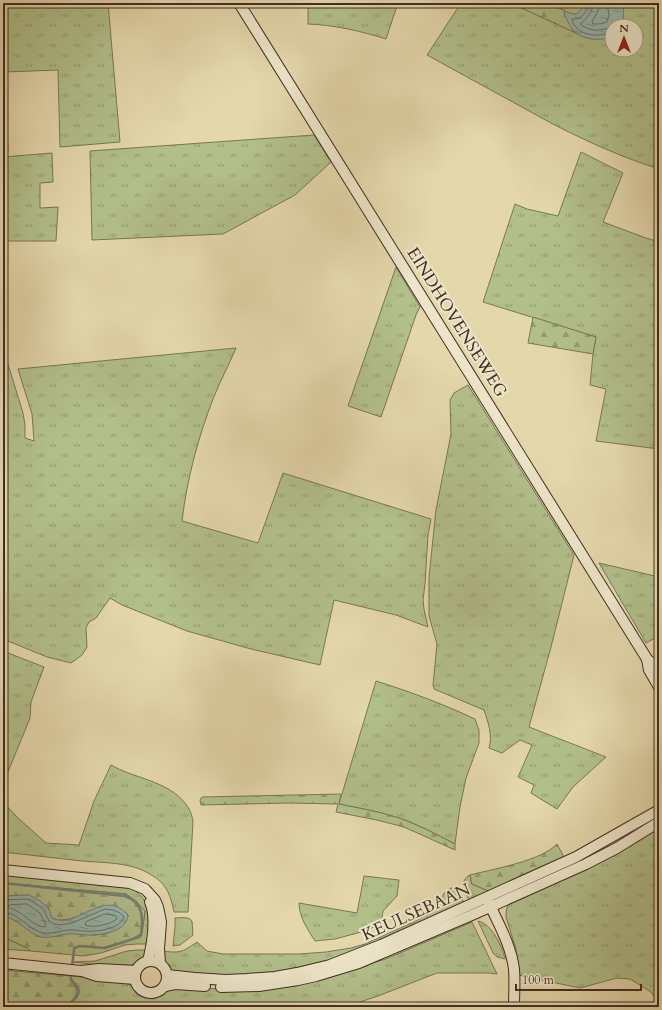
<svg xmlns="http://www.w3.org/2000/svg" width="662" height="1010" font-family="Cardo,serif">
<defs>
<pattern id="grass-tufts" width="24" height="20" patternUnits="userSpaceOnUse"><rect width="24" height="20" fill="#b2bf8b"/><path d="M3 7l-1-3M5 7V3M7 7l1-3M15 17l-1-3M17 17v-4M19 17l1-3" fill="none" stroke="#929c71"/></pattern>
<pattern id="forest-firs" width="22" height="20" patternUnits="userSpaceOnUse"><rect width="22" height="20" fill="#b2bf8b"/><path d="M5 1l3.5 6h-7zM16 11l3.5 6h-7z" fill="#929c71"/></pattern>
<pattern id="water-ripples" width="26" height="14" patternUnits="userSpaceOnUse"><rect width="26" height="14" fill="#97b8b0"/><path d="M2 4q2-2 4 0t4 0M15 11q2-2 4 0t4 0" fill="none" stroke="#7d968f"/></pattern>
</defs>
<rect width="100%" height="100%" fill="#e4d7ac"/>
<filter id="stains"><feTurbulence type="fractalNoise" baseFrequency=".005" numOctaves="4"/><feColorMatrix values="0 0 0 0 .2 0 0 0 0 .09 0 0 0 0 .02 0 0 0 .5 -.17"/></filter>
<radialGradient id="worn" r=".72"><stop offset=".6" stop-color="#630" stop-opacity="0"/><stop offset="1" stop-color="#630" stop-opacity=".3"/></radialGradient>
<g fill="url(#grass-tufts)" stroke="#7a7656">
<path d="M 3,3 L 108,3 L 120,142 L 60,147 L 58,70 L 4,72 L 8,151 L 3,151 Z"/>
<path d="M 308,3 L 398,3 L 386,39 C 361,31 334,25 308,24 Z"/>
<path d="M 461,3 L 511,3 L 587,38 L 609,37 L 612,36 L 612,50 L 636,50 L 636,26 L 621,26 C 624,19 624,9 621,3 L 659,3 L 659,169 C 621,157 586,141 551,123 L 427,55 Z"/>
<path d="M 548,3 L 585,3 C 584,6 581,12 578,14 C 574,17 554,5 548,3 Z"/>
<path d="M 314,135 L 331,162 L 295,195 L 223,234 L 92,240 L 90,151 Z"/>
<path d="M 581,152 L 623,173 L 603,222 L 646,238 L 659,242 L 659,449 L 596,441 L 606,389 L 590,385 L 593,354 L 596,337 L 483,302 L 515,204 L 527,209 L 558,216 Z"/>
<path d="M 52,153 L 53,182 L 40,183 L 40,208 L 58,207 L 56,241 L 3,241 L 3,157 Z"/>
<path d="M 396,267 L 420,307 L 416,315 L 381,417 L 348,406 Z"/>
<path d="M 3,348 L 23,413 L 25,425 L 25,438 L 34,441 L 32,414 L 18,369 L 236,348 C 229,365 220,381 213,399 C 198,438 187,479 182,521 L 258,543 L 283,473 L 431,519 L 428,535 L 425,584 L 423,600 L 424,609 L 428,627 L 396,615 L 334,600 L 320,665 L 251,649 L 187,631 L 122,605 L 110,598 L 96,618 L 89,622 L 86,628 L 87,647 L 82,655 L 71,663 L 47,657 L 3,639 Z"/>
<path d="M 468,385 L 574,555 L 551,647 L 529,727 L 606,757 L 573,787 L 557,809 L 531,793 L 534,785 L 518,777 L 532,745 L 520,740 L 502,753 L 489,748 C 493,735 488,722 484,710 L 434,689 L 433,685 L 437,644 L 429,616 L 429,577 L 436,510 L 451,434 L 450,400 L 454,393 Z"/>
<path d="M 599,563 L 659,577 L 659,636 L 646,643 Z"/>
<path d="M 3,651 L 44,667 L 31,702 L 30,718 L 28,723 L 3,784 Z"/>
<path d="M 376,681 C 411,692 443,704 475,719 L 479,730 L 479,743 L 466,778 L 460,807 L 455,844 C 440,836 426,829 410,822 C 387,813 363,809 339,804 Z"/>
<path d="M 111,765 C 137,780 173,781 189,809 C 191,812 192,817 193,821 L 188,912 L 174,912 C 171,897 167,884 153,876 C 133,862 106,863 82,861 C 56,858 29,855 3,852 L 3,802 L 18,818 L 46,843 L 79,845 L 94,801 Z"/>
<path d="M 659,826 L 659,1005 L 651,992 L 630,979 L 617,978 L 580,988 L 518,975 L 516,949 L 506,917 L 506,912 L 508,904 Z"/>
<path d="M 3,874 L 131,888 C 154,901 149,922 147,944 L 137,944 L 125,945 L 101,953 L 83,956 L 73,955 L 74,950 L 77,947 L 84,946 L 95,948 L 130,940 L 142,933 L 145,911 L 126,894 L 3,883 Z"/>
<path d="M 470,875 L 472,884 L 491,892 L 470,902 C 466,893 458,881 470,875 Z"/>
<path d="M 364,876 L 399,880 L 397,896 L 383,911 L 381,924 L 361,932 L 335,939 L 315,941 C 308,930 299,917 299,903 L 357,913 Z"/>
<path d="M 451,888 L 455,888 L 457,890 L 465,904 L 378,944 L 305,969 L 234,977 L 172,972 L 163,961 L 161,951 C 180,953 181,953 197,942 L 207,951 L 223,954 L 299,954 L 326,952 L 351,948 L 365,944 L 418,920 L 433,909 L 446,891 Z"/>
<path d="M 175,918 C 181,918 188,916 192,921 L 193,935 L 180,945 L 173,946 L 175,927 Z"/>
<path d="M 478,921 C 492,924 502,946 505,959 L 497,957 L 493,953 Z"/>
<path d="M 472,922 L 497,974 L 489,973 L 437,973 L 378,996 L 345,1007 L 64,1007 L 69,1002 L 75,986 L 71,979 L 71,976 L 119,981 L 129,984 L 137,994 L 140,996 L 145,998 L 154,999 L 162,995 L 168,990 L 176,987 L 220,989 L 345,971 L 386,959 Z"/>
<path d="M 3,938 L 6,938 L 27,948 L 31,951 L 3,949 Z"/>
<path d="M 138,950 L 146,950 L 145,956 L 142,959 L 130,966 L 119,967 L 72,962 L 95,961 L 127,951 Z"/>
</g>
<g fill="url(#forest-firs)" stroke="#7a7656">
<path d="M 511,3 L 548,3 L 565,11 L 564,13 L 574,32 L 578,34 Z"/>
<path d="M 533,317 L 596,337 L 593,354 L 528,343 Z"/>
<path d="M 341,794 L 339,804 C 358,808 377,811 396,817 C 417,824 436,834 455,844 L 455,850 L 404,827 L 377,820 L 336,812 L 338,804 L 288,803 L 201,805 L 200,800 L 202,797 Z"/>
<path d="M 557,844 L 565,859 L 491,892 L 472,884 L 470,875 C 493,869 541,861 557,844 Z"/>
<path d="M 3,883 L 126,894 L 136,901 L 145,911 L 142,933 L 130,940 L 101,948 L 84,946 L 77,947 L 74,950 L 73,955 L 31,951 L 27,948 L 6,938 L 3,938 L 3,917 L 11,918 L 35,934 L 43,937 L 57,936 L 69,933 L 94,935 L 109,933 L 104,905 C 90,911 66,925 52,918 L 48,907 L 29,895 L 3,896 Z"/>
<path d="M 3,970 L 71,976 C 72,984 80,990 74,998 C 72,1002 67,1003 64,1007 L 3,1007 Z"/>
</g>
<g fill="url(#water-ripples)" stroke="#758177">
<path d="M 585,3 L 621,3 C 625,10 624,18 621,26 L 612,26 L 612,36 C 601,42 582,40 573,30 C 571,28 570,25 568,22 C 566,18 564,15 565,11 C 577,17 579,14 585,3 Z"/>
<path d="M 29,895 L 40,901 L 48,907 L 52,918 C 77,931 103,886 128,915 C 127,930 107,934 94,935 C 86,936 77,933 69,934 C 60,934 51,939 41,937 C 30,934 22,924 12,919 C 9,918 6,917 3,917 L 3,896 Z"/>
</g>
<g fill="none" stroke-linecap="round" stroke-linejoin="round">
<g stroke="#6c7369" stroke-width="1">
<path d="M 588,3 C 588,8 584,16 579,18 C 577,19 575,19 572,19 C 574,31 588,36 599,35 C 603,35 608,33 612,33"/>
<path d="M 593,3 C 593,11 587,19 581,23 L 581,25 C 593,32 599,31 612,27"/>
<path d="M 600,3 L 598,11 L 592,22 L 593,24 L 599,24 L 607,22 L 609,15 L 607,3"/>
<path d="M 3,900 L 28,899 L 38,905 L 44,910 L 49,921 L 54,924 L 59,925 L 72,923 L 105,909 L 113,910 L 120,913 L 124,917 C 119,930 95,932 83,931 C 78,931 73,929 68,930 C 60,931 52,934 44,933 C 31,931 23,919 12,914 C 9,913 6,913 3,913"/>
<path d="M 27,904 L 40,913 L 46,925 L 45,927 C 35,927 26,916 17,911 C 14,909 11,909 8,907 L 10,905 Z"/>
<path d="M 105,914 L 112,915 L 116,916 L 117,919 C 109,925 94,928 85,925 L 86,922 Z"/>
</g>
<g stroke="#758177" stroke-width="2.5">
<path d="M 3,883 L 125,896 C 144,903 143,918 141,935 L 139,937 L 105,948 L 80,946 L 74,948 L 74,950 L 72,967"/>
<path d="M 65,1007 C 71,1002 81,997 78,988 C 76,985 73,982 71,980 L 71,972"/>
</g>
<g stroke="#412e22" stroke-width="12">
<g id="secondary">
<path d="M 239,3 L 647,659 L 655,666 L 659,673"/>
<path d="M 647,659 L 649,670 L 659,687"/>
<path d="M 3,870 L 120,882 L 130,883 L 145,889 L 155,900 L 158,907 L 161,922 L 159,949 L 160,963"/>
<path d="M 488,901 C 498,923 511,945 514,969 C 515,982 514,994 514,1007"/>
<circle cx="151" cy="977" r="16"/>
<path d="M 148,961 C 152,945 157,917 150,902"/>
<path d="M 3,963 L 81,971 L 99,969 L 136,971"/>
<path d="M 85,972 L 97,976 L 135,979"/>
<path d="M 167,975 L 195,978 L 226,980 L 247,979 L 275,977 L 297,973 L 330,965 L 381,945 L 576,857 L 659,810"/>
<path d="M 165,986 L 175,984 L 205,986"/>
<path d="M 221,987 L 259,986 L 298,980 L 316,976 L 359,963 L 472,915 L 586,864 L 617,848 L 659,822"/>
</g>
</g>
<use href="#secondary" stroke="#ede5c9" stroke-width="10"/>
</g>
<g text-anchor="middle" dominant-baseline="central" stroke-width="4" stroke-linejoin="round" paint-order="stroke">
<g font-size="17" fill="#412e22" stroke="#ede5c9">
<text transform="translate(457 322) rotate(58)">EINDHOVENSEWEG</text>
<text transform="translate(416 912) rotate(-24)">KEULSEBAAN</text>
</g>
</g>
<rect width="662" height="1010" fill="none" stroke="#e4d7ac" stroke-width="16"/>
<rect x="4" y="4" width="654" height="1002" fill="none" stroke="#412e22" stroke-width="2"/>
<rect x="8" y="8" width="646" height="994" fill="none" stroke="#412e22"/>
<g transform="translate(624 38)"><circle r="19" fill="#ede5c9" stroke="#a89c86"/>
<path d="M0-3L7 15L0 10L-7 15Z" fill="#8f2418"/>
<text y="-6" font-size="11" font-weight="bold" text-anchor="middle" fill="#412e22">N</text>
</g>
<path d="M516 984v6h125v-6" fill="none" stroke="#412e22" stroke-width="2"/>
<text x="522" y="984" font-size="12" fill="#412e22" stroke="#ede5c9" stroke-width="3" paint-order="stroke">100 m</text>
<rect width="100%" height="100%" filter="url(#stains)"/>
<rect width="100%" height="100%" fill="url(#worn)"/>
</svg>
